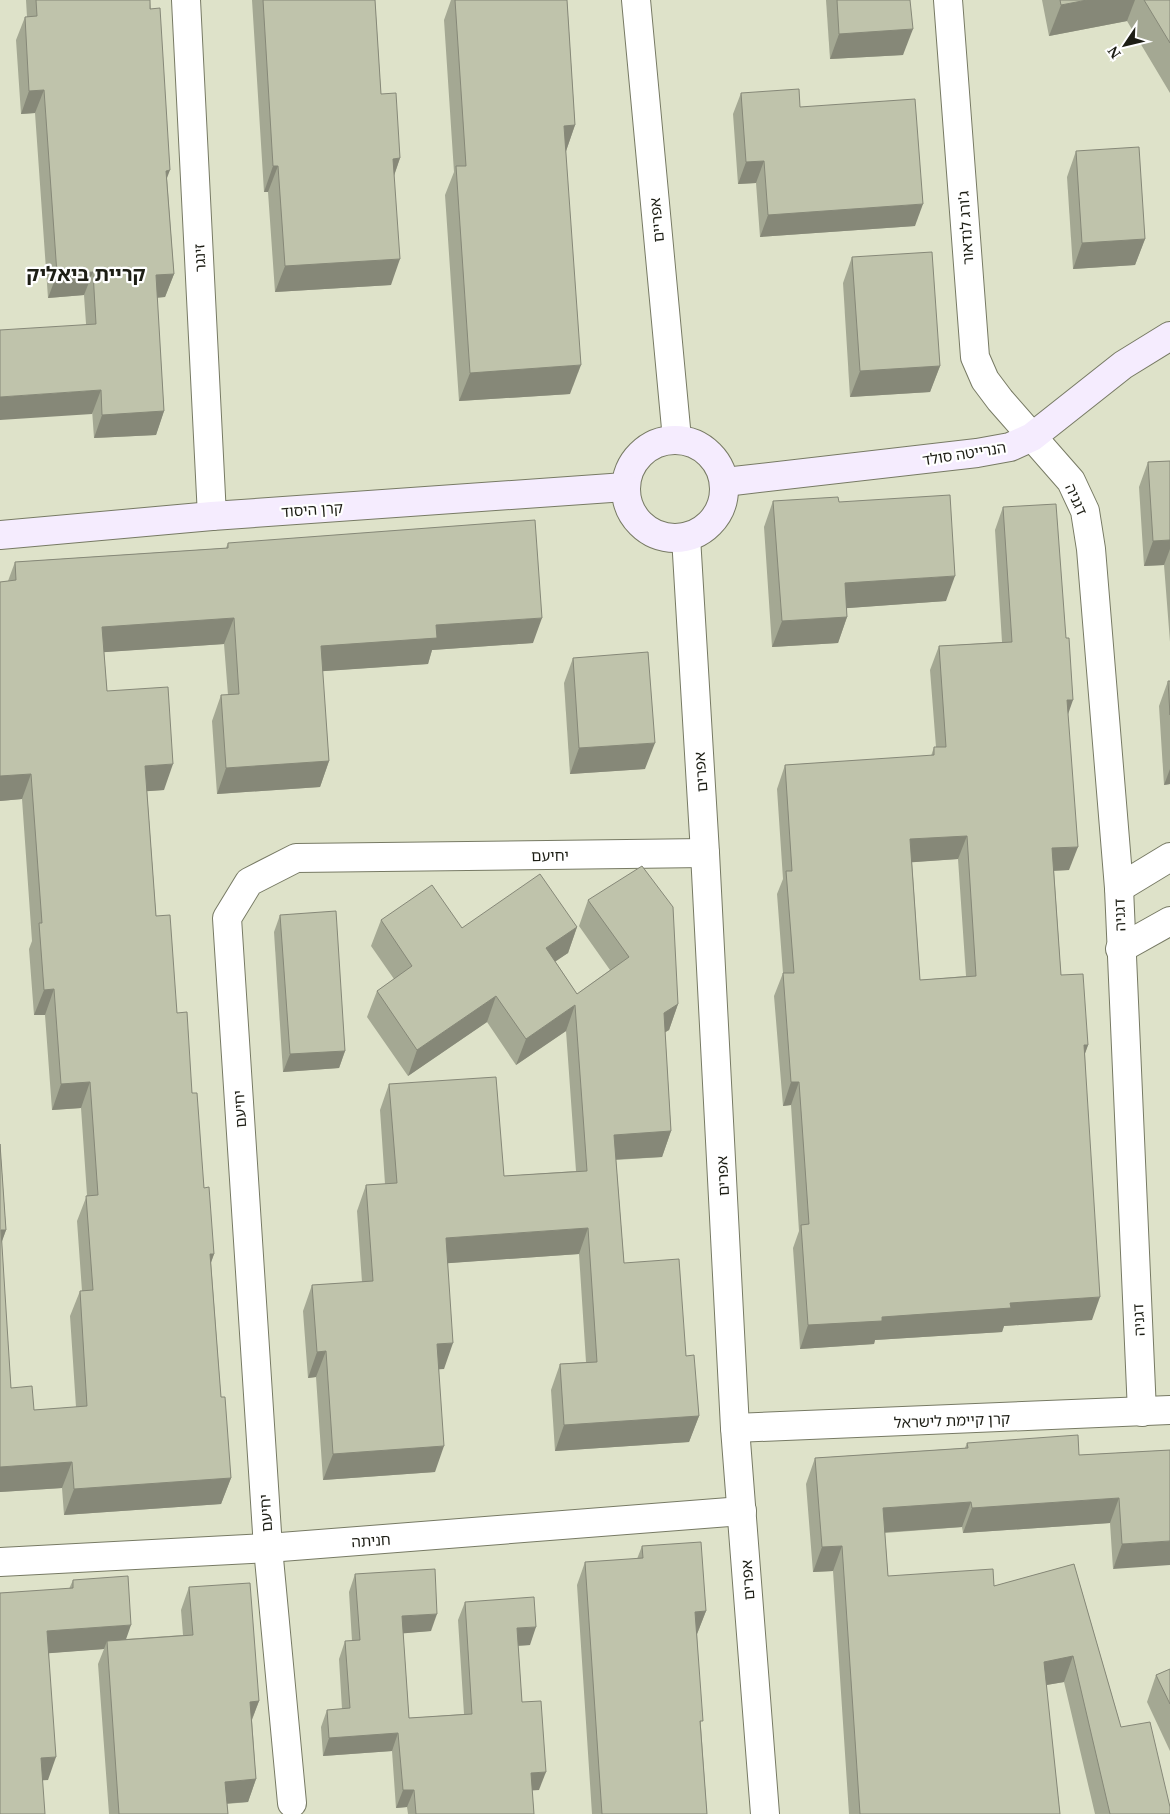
<svg xmlns="http://www.w3.org/2000/svg" width="1170" height="1814" font-family="'Noto Serif','Noto Sans Hebrew',serif">
<rect width="100%" height="100%" fill="#dee2c9"/>
<g fill="none" stroke-linecap="round" stroke-linejoin="round">
<g stroke="#777a64" stroke-width="30">
<g id="street">
<path d="M 186,0 L 212,516"/>
<path d="M 636,0 L 677,439"/>
<path d="M 948,0 L 975,357 L 985,380 L 1000,400 L 1071,481 L 1085,511 L 1091,549 L 1119,888 L 1142,1412"/>
<path d="M 686,537 L 705,853 L 735,1428 L 765,1814"/>
<path d="M 1119,888 L 1170,857"/>
<path d="M 1120,949 L 1170,921"/>
<path d="M 735,1428 L 1170,1410"/>
<path d="M 0,1562 L 268,1548 L 742,1511"/>
<path d="M 292,1803 L 268,1548 L 227,918 L 249,882 L 296,858 L 705,853"/>
</g>
</g>
<g stroke="#777a64" stroke-width="30">
<g id="secondary">
<circle cx="675" cy="489" r="49"/>
<path d="M 725,482 L 977,453 L 1010,447 L 1032,437 L 1123,365 L 1170,336"/>
<path d="M 0,535 L 212,516 L 625,487"/>
</g>
</g>
<use href="#street" stroke="#fff" stroke-width="28"/>
<use href="#secondary" stroke="#f5ecfe" stroke-width="28"/>
</g>
<g fill="#a4a893" fill-rule="evenodd">
<path d="M 26,0 L 150,0 L 167,179 L 174,274 L 165,297 L 157,298 L 164,411 L 156,435 L 94,438 L 84,295 L 48,298 L 35,113 L 21,114 L 16,40 L 25,17 L 27,17 Z"/>
<path d="M 252,0 L 375,0 L 381,94 L 400,158 L 394,176 L 391,285 L 275,292 L 268,192 L 264,192 Z"/>
<path d="M 451,0 L 567,0 L 575,125 L 566,151 L 570,394 L 459,401 L 445,195 L 454,172 L 444,20 Z"/>
<path d="M 826,0 L 910,0 L 903,55 L 830,59 Z"/>
<path d="M 1042,0 L 1170,0 L 1170,93 L 1127,21 L 1049,36 Z"/>
<path d="M 741,93 L 800,107 L 915,226 L 760,237 L 756,183 L 738,184 L 733,114 Z"/>
<path d="M 1076,151 L 1145,239 L 1135,265 L 1073,269 L 1067,177 Z"/>
<path d="M 852,257 L 940,366 L 930,392 L 850,397 L 843,283 Z"/>
<path d="M 1170,461 L 1170,642 L 1164,565 L 1144,566 L 1139,487 L 1148,462 Z"/>
<path d="M 773,501 L 839,502 L 946,601 L 847,608 L 847,617 L 838,643 L 772,647 L 764,527 Z"/>
<path d="M 1003,507 L 1068,714 L 1069,870 L 1054,871 L 1061,975 L 1088,1045 L 1085,1053 L 1092,1320 L 1004,1326 L 1002,1332 L 875,1340 L 874,1344 L 800,1349 L 793,1248 L 799,1231 L 791,1105 L 783,1106 L 774,996 L 783,973 L 777,894 L 783,879 L 777,789 L 785,765 L 931,756 L 934,747 L 936,747 L 930,670 L 939,646 L 1002,642 L 995,530 ZM 958,859 L 966,976 L 920,980 L 912,862 Z"/>
<path d="M 228,543 L 533,643 L 432,650 L 428,664 L 322,671 L 329,761 L 320,787 L 217,794 L 212,721 L 221,695 L 228,695 L 224,644 L 104,652 L 107,691 L 164,790 L 147,791 L 156,916 L 177,1013 L 192,1093 L 204,1188 L 214,1254 L 211,1262 L 221,1397 L 231,1478 L 221,1504 L 64,1515 L 62,1488 L 0,1492 L 0,1144 L 6,1230 L 1,1243 L 11,1388 L 34,1410 L 76,1407 L 70,1316 L 80,1291 L 82,1291 L 77,1221 L 87,1195 L 81,1108 L 52,1110 L 45,1015 L 34,1015 L 29,949 L 32,941 L 22,799 L 0,801 L 0,582 L 8,581 L 15,562 L 226,548 Z"/>
<path d="M 573,658 L 645,769 L 570,774 L 564,683 Z"/>
<path d="M 1168,681 L 1170,681 L 1170,784 L 1164,785 L 1159,706 Z"/>
<path d="M 588,900 L 678,1004 L 669,1030 L 665,1032 L 671,1131 L 662,1157 L 616,1160 L 624,1263 L 686,1356 L 699,1416 L 689,1442 L 555,1451 L 551,1390 L 560,1364 L 586,1362 L 579,1254 L 448,1263 L 444,1369 L 439,1369 L 435,1472 L 323,1480 L 316,1377 L 308,1378 L 303,1311 L 312,1285 L 362,1282 L 357,1211 L 366,1185 L 385,1184 L 380,1110 L 389,1084 L 504,1176 L 576,1171 L 566,1031 L 516,1065 L 487,1022 L 408,1076 L 367,1017 L 377,991 L 394,979 L 371,946 L 381,920 L 462,928 L 577,927 L 568,953 L 555,961 L 577,994 L 610,970 L 579,926 Z"/>
<path d="M 280,915 L 345,1051 L 339,1068 L 283,1072 L 274,932 Z"/>
<path d="M 967,1443 L 1079,1455 L 1170,1450 L 1113,1569 L 1110,1523 L 963,1533 L 962,1527 L 885,1533 L 888,1576 L 994,1586 L 1074,1564 L 1121,1727 L 1170,1814 L 1095,1814 L 1064,1682 L 1046,1685 L 1060,1814 L 849,1814 L 833,1571 L 813,1572 L 806,1484 L 815,1458 L 965,1448 Z"/>
<path d="M 642,1546 L 706,1611 L 697,1634 L 701,1727 L 707,1814 L 592,1814 L 577,1585 L 585,1562 L 637,1559 Z"/>
<path d="M 355,1574 L 431,1631 L 403,1633 L 409,1718 L 464,1714 L 458,1620 L 465,1602 L 530,1645 L 518,1646 L 522,1702 L 539,1790 L 532,1790 L 534,1814 L 408,1814 L 407,1807 L 396,1808 L 392,1751 L 323,1756 L 321,1727 L 327,1710 L 342,1709 L 339,1659 L 345,1641 L 352,1641 L 349,1592 Z"/>
<path d="M 73,1580 L 126,1639 L 183,1635 L 181,1610 L 189,1587 L 259,1701 L 252,1720 L 256,1779 L 248,1802 L 227,1804 L 228,1814 L 109,1814 L 98,1664 L 104,1649 L 49,1653 L 48,1780 L 0,1593 L 69,1589 Z"/>
<path d="M 1170,1669 L 1170,1751 L 1147,1702 L 1156,1675 Z"/>
</g>
<g fill="#868878">
<path d="M 1087,0 L 1135,0 L 1127,21 L 1049,36 L 1061,5 Z"/>
<path d="M 913,29 L 903,55 L 830,59 L 839,34 Z"/>
<path d="M 44,90 L 35,113 L 21,114 L 29,91 Z"/>
<path d="M 575,125 L 565,154 L 564,126 Z"/>
<path d="M 400,158 L 391,184 L 393,159 Z"/>
<path d="M 764,161 L 756,183 L 738,184 L 746,162 Z"/>
<path d="M 273,166 L 278,166 L 268,192 L 264,192 Z"/>
<path d="M 170,170 L 161,194 L 166,171 Z"/>
<path d="M 923,204 L 915,226 L 760,237 L 768,215 Z"/>
<path d="M 1145,239 L 1135,265 L 1073,269 L 1082,243 Z"/>
<path d="M 400,259 L 391,285 L 275,292 L 285,266 Z"/>
<path d="M 93,272 L 84,295 L 48,298 L 57,274 Z"/>
<path d="M 174,274 L 165,297 L 147,298 L 156,275 Z"/>
<path d="M 581,365 L 570,394 L 459,401 L 470,373 Z"/>
<path d="M 940,366 L 930,392 L 850,397 L 860,371 Z"/>
<path d="M 101,390 L 92,414 L 0,420 L 0,397 Z"/>
<path d="M 164,411 L 156,435 L 94,438 L 102,415 Z"/>
<path d="M 1170,540 L 1170,549 L 1164,565 L 1144,566 L 1153,541 Z"/>
<path d="M 955,576 L 946,601 L 835,609 L 845,583 Z"/>
<path d="M 847,617 L 838,643 L 772,647 L 782,621 Z"/>
<path d="M 234,618 L 224,644 L 92,653 L 102,627 Z"/>
<path d="M 542,618 L 533,643 L 432,650 L 428,664 L 311,672 L 321,646 L 436,625 Z"/>
<path d="M 1067,700 L 1073,700 L 1065,723 Z"/>
<path d="M 655,743 L 645,769 L 570,774 L 579,748 Z"/>
<path d="M 329,761 L 320,787 L 217,794 L 226,768 Z"/>
<path d="M 173,764 L 164,790 L 136,792 L 145,766 Z"/>
<path d="M 1170,769 L 1170,784 L 1164,785 Z"/>
<path d="M 31,774 L 22,799 L 0,801 L 0,776 Z"/>
<path d="M 967,836 L 958,859 L 902,863 L 910,839 Z"/>
<path d="M 1078,847 L 1069,870 L 1044,871 L 1052,848 Z"/>
<path d="M 577,927 L 568,953 L 537,974 L 546,948 Z"/>
<path d="M 54,989 L 45,1015 L 34,1015 L 44,990 Z"/>
<path d="M 496,996 L 487,1022 L 408,1076 L 417,1050 Z"/>
<path d="M 678,1004 L 669,1030 L 654,1039 L 664,1013 Z"/>
<path d="M 575,1005 L 566,1031 L 516,1065 L 526,1039 Z"/>
<path d="M 1084,1045 L 1088,1045 L 1080,1068 Z"/>
<path d="M 345,1051 L 339,1068 L 283,1072 L 290,1054 Z"/>
<path d="M 90,1082 L 81,1108 L 52,1110 L 61,1084 Z"/>
<path d="M 791,1082 L 799,1082 L 791,1105 L 783,1106 Z"/>
<path d="M 671,1131 L 662,1157 L 605,1160 L 614,1135 Z"/>
<path d="M 588,1228 L 579,1254 L 437,1264 L 446,1238 Z"/>
<path d="M 1,1230 L 6,1230 L 0,1247 Z"/>
<path d="M 210,1254 L 214,1254 L 205,1280 Z"/>
<path d="M 1100,1297 L 1092,1320 L 1004,1326 L 1002,1332 L 875,1340 L 874,1344 L 800,1349 L 808,1325 L 1010,1303 Z"/>
<path d="M 453,1343 L 444,1369 L 428,1370 L 437,1344 Z"/>
<path d="M 326,1351 L 316,1377 L 308,1378 L 317,1352 Z"/>
<path d="M 699,1416 L 689,1442 L 555,1451 L 564,1425 Z"/>
<path d="M 444,1446 L 435,1472 L 323,1480 L 333,1454 Z"/>
<path d="M 72,1462 L 62,1488 L 0,1492 L 0,1467 Z"/>
<path d="M 231,1478 L 221,1504 L 64,1515 L 74,1489 Z"/>
<path d="M 1119,1498 L 1110,1523 L 963,1533 L 972,1508 Z"/>
<path d="M 971,1502 L 962,1527 L 874,1533 L 883,1508 Z"/>
<path d="M 1170,1541 L 1170,1565 L 1113,1569 L 1122,1544 Z"/>
<path d="M 842,1546 L 833,1571 L 813,1572 L 822,1547 Z"/>
<path d="M 706,1611 L 697,1634 L 687,1635 L 695,1612 Z"/>
<path d="M 437,1614 L 431,1631 L 396,1634 L 402,1616 Z"/>
<path d="M 131,1625 L 123,1648 L 107,1641 L 104,1649 L 39,1654 L 47,1631 Z"/>
<path d="M 536,1627 L 530,1645 L 511,1646 L 517,1628 Z"/>
<path d="M 1073,1656 L 1064,1682 L 1035,1687 L 1044,1662 Z"/>
<path d="M 259,1701 L 250,1724 L 250,1702 Z"/>
<path d="M 398,1733 L 392,1751 L 323,1756 L 329,1738 Z"/>
<path d="M 56,1757 L 48,1780 L 32,1781 L 41,1758 Z"/>
<path d="M 546,1772 L 539,1790 L 524,1791 L 531,1773 Z"/>
<path d="M 256,1779 L 248,1802 L 217,1804 L 225,1782 Z"/>
<path d="M 403,1790 L 414,1790 L 407,1807 L 396,1808 Z"/>
</g>
<g fill="#bfc3ab" stroke="#868878" fill-rule="evenodd">
<path d="M 36,0 L 150,0 L 150,9 L 160,8 L 170,170 L 166,171 L 174,274 L 156,275 L 164,411 L 102,415 L 101,390 L 0,397 L 0,330 L 96,324 L 93,272 L 57,274 L 44,90 L 29,91 L 25,17 L 37,16 Z"/>
<path d="M 263,0 L 375,0 L 381,94 L 396,93 L 400,158 L 393,159 L 400,259 L 285,266 L 278,166 L 273,166 Z"/>
<path d="M 455,0 L 567,0 L 575,125 L 564,126 L 581,365 L 470,373 L 456,166 L 466,166 Z"/>
<path d="M 837,0 L 910,0 L 913,29 L 839,34 Z"/>
<path d="M 1060,0 L 1087,0 L 1061,5 Z"/>
<path d="M 1144,0 L 1170,0 L 1170,43 Z"/>
<path d="M 799,89 L 800,107 L 915,99 L 923,204 L 768,215 L 764,161 L 746,162 L 741,93 Z"/>
<path d="M 1139,147 L 1145,239 L 1082,243 L 1076,151 Z"/>
<path d="M 932,252 L 940,366 L 860,371 L 852,257 Z"/>
<path d="M 1170,461 L 1170,540 L 1153,541 L 1148,462 Z"/>
<path d="M 950,495 L 955,576 L 845,583 L 847,617 L 782,621 L 773,501 L 838,497 L 839,502 Z"/>
<path d="M 1056,504 L 1066,638 L 1069,638 L 1073,700 L 1067,700 L 1078,847 L 1052,848 L 1061,975 L 1083,974 L 1088,1045 L 1084,1045 L 1100,1297 L 1010,1303 L 1011,1308 L 882,1317 L 882,1321 L 808,1325 L 801,1225 L 809,1224 L 799,1082 L 791,1082 L 783,973 L 794,973 L 786,871 L 792,871 L 785,765 L 934,755 L 934,747 L 946,747 L 939,646 L 1012,642 L 1003,507 ZM 967,836 L 976,976 L 920,980 L 910,839 Z"/>
<path d="M 535,520 L 542,618 L 436,625 L 437,638 L 321,646 L 329,761 L 226,768 L 221,695 L 239,694 L 234,618 L 102,627 L 107,691 L 168,687 L 173,764 L 145,766 L 156,916 L 170,915 L 177,1013 L 187,1012 L 192,1093 L 197,1093 L 204,1188 L 209,1187 L 214,1254 L 210,1254 L 221,1397 L 225,1397 L 231,1478 L 74,1489 L 72,1462 L 0,1467 L 0,1144 L 6,1230 L 1,1230 L 11,1388 L 32,1386 L 34,1410 L 87,1406 L 80,1291 L 93,1290 L 86,1196 L 98,1195 L 90,1082 L 61,1084 L 54,989 L 44,990 L 39,923 L 42,923 L 31,774 L 0,776 L 0,582 L 16,580 L 15,562 L 228,548 L 228,543 Z"/>
<path d="M 648,652 L 655,743 L 579,748 L 573,658 Z"/>
<path d="M 1168,681 L 1170,681 L 1170,715 Z"/>
<path d="M 642,866 L 673,907 L 678,1004 L 664,1013 L 671,1131 L 614,1135 L 624,1263 L 679,1259 L 686,1356 L 694,1355 L 699,1416 L 564,1425 L 560,1364 L 597,1362 L 588,1228 L 446,1238 L 453,1343 L 437,1344 L 444,1446 L 333,1454 L 326,1351 L 317,1352 L 312,1285 L 373,1281 L 366,1185 L 397,1183 L 389,1084 L 496,1077 L 504,1176 L 587,1171 L 575,1005 L 526,1039 L 496,996 L 417,1050 L 377,991 L 412,966 L 381,920 L 432,885 L 462,928 L 540,874 L 577,927 L 546,948 L 577,994 L 629,957 L 588,900 Z"/>
<path d="M 336,911 L 345,1051 L 290,1054 L 280,915 Z"/>
<path d="M 1078,1435 L 1079,1455 L 1170,1450 L 1170,1541 L 1122,1544 L 1119,1498 L 972,1508 L 971,1502 L 883,1508 L 888,1576 L 993,1569 L 994,1586 L 1074,1564 L 1121,1727 L 1150,1722 L 1170,1807 L 1170,1814 L 1110,1814 L 1073,1656 L 1044,1662 L 1060,1814 L 860,1814 L 842,1546 L 822,1547 L 815,1458 L 968,1448 L 967,1443 Z"/>
<path d="M 701,1542 L 706,1611 L 695,1612 L 703,1721 L 700,1721 L 707,1814 L 602,1814 L 585,1562 L 643,1558 L 642,1546 Z"/>
<path d="M 435,1569 L 437,1614 L 402,1616 L 409,1718 L 472,1714 L 465,1602 L 534,1597 L 536,1627 L 517,1628 L 522,1702 L 541,1701 L 546,1772 L 531,1773 L 534,1814 L 416,1814 L 414,1790 L 403,1790 L 398,1733 L 329,1738 L 327,1710 L 350,1708 L 345,1641 L 360,1640 L 355,1574 Z"/>
<path d="M 128,1576 L 131,1625 L 47,1631 L 56,1757 L 41,1758 L 45,1814 L 0,1814 L 0,1593 L 73,1588 L 73,1580 Z"/>
<path d="M 250,1583 L 259,1701 L 250,1702 L 256,1779 L 225,1782 L 228,1814 L 119,1814 L 107,1641 L 193,1635 L 189,1587 Z"/>
<path d="M 1170,1669 L 1170,1704 L 1156,1675 Z"/>
</g>
<g text-anchor="middle" dominant-baseline="central" stroke-width="4.5" stroke-linejoin="round" paint-order="stroke">
<g font-size="15" fill="#1d1e15" stroke="#fff">
<text transform="translate(656 220) rotate(-95)">אפריים</text>
<text transform="translate(965 228) rotate(-94)">ג'ורג לנדאור</text>
<text transform="translate(199 258) rotate(-93)">זינגר</text>
<text transform="translate(964 453) rotate(-9)">הנרייטה סולד</text>
<text transform="translate(1077 499) rotate(66)">דגניה</text>
<text transform="translate(312 509) rotate(-4)">קרן היסוד</text>
<text transform="translate(700 772) rotate(-94)">אפרים</text>
<text transform="translate(550 855) rotate(-1)">יחיעם</text>
<text transform="translate(1119 915) rotate(-92)">דגניה</text>
<text transform="translate(239 1109) rotate(-94)">יחיעם</text>
<text transform="translate(722 1176) rotate(-93)">אפרים</text>
<text transform="translate(1138 1320) rotate(-93)">דגניה</text>
<text transform="translate(952 1420) rotate(-2)">קרן קיימת לישראל</text>
<text transform="translate(265 1513) rotate(-94)">יחיעם</text>
<text transform="translate(371 1540) rotate(-4)">חניתה</text>
<text transform="translate(747 1580) rotate(-94)">אפרים</text>
</g>
<g font-size="20" font-weight="bold" fill="#1d1e15" stroke="#fff">
<text x="86" y="273">קריית ביאליק</text>
</g>
</g>
<g transform="translate(1125 45) rotate(235)" stroke="#ffffff" stroke-width="4" paint-order="stroke">
<path d="M0-4L9 19L0 12L-9 19Z" fill="#1d1e15"/>
<text y="-8" font-size="14" font-weight="bold" text-anchor="middle" fill="#1d1e15">N</text>
</g>
</svg>
